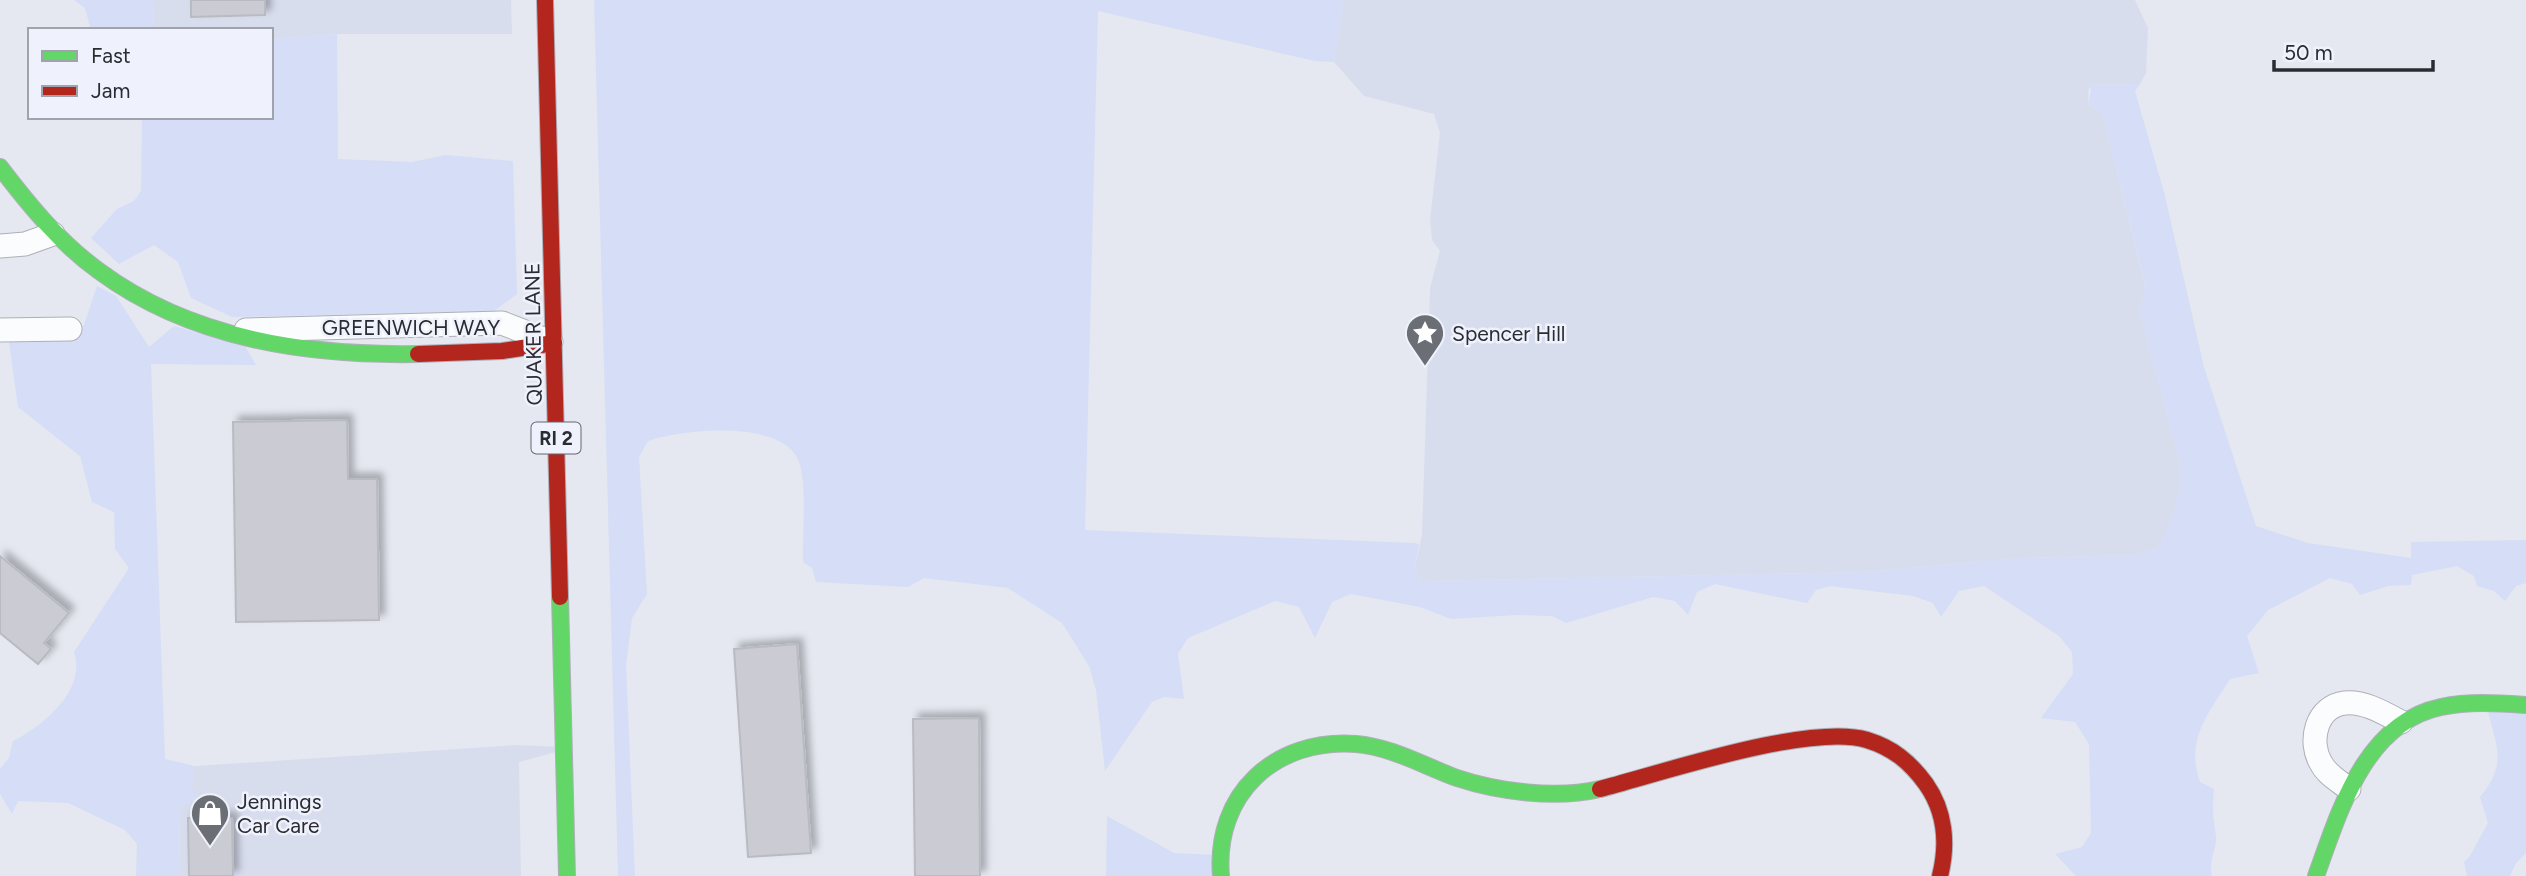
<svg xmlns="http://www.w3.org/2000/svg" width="2526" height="876" font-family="Figtree,sans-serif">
<defs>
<filter id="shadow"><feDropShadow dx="5.5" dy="-5.5" stdDeviation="3.5" flood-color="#0004"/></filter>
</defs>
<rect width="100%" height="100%" fill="#e5e8f1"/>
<g fill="#d8ddee">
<path d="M 153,0 L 511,0 L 512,34 L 337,34 L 271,39 L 271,30 L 154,30 Z"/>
<path d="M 1344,0 L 2135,0 L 2148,28 L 2146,73 L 2140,84 L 2089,85 L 2088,104 L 2102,113 L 2146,288 L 2139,308 L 2179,461 L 2181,486 L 2166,535 L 2157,548 L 2135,555 L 2020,558 L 1864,572 L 1422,581 L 1415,567 L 1422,535 L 1430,288 L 1440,251 L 1432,240 L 1430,219 L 1440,133 L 1434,114 L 1364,96 L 1334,62 Z"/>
<path d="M 517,745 L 562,747 L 560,751 L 519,762 L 521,876 L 179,876 L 180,805 L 191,787 L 195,766 Z"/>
</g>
<g fill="#d6ddf6">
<path d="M 74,0 L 153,0 L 154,30 L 91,30 L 85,8 Z"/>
<path d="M 594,0 L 1344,0 L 1334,62 L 1315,61 L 1098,11 L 1085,530 L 1414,543 L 1419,544 L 1415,567 L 1422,581 L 1864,572 L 2020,558 L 2135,555 L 2157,548 L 2166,535 L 2181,486 L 2179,461 L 2139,308 L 2146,287 L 2102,113 L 2088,104 L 2091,90 L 2088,85 L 2140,84 L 2135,91 L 2165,196 L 2204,367 L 2256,526 L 2308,543 L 2411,558 L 2411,542 L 2526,540 L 2526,583 L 2516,586 L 2505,601 L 2494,591 L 2477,586 L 2474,576 L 2457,566 L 2412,575 L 2411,585 L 2388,586 L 2360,595 L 2352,584 L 2330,578 L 2268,610 L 2247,636 L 2259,673 L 2230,679 C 2208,714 2185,740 2200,782 L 2214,789 C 2212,811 2213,815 2216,836 C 2217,850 2208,859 2212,876 L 2076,876 L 2055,854 L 2082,847 L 2091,833 L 2089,744 L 2075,722 L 2041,718 L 2073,674 L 2072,652 L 2059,636 L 1984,586 L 1959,591 L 1941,617 L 1933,603 L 1913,596 L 1830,586 L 1816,590 L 1807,603 L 1715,584 L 1697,592 L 1688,615 L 1675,601 L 1653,597 L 1566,623 L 1552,616 L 1516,615 L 1451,619 L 1420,607 L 1351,594 L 1332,602 L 1315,638 L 1299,607 L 1275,601 L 1188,638 L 1178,654 L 1184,699 L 1164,697 L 1152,702 L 1105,771 L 1096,690 L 1089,666 L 1062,623 L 1008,588 L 924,578 L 908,587 L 816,582 L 812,568 L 803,562 C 802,534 807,492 800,465 C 788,418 683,429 648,441 L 639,457 L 647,594 L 632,618 L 626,665 L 635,876 L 618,876 Z"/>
<path d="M 337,34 L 338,159 L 412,162 L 445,155 L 513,161 L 517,294 L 494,311 L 232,317 L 191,298 L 178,262 L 154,245 L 119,264 L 91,238 L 117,209 L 134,201 L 141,191 L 142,117 L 271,117 L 271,39 Z"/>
<path d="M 97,286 L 116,296 L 149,347 L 174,326 L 245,346 L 256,365 L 151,364 L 165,759 L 195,766 L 191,787 L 197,801 L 180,806 L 179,876 L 136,876 L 137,844 L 125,830 L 68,803 L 18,801 L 12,814 L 0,794 L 0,769 L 9,758 L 13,741 C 43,726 87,690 74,652 L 129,568 L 115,549 L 114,512 L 92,502 L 80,456 L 18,407 L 8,335 L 73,332 L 84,325 Z"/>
<path d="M 2488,711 L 2526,712 L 2526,853 L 2516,863 L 2510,876 L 2467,876 L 2464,862 L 2470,856 L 2488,823 L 2480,797 C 2507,765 2497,748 2488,711 Z"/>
<path d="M 1107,816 L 1174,853 L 1216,855 L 1218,876 L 1106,876 Z"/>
</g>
<g fill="#cacbd3" stroke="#b9bbc2" stroke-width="2" filter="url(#shadow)">
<path d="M 191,0 L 265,0 L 265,15 L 191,17 Z"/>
<path d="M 347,420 L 348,479 L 377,479 L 379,620 L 236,622 L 233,422 Z"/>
<path d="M 0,556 L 69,613 L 44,643 L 51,649 L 38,664 L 0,633 Z"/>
<path d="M 797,644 L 811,853 L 748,857 L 734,649 Z"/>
<path d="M 979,718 L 980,876 L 915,876 L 913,719 Z"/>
<path d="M 188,818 L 232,818 L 233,876 L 189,876 Z"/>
</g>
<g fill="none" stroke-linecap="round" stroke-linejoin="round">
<g stroke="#aeb0b7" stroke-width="25">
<g id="street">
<path d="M 0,246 L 25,244 L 53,234"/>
<path d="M 0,330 L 70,329"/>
<path d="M 246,330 L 502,323 L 551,342"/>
<path d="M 2349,789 C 2339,781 2327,775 2321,763 C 2308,742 2316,706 2345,703 C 2364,701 2384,713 2401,722"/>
</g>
</g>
<g stroke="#aeb0b7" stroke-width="18">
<g id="fast">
<path d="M 0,167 C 29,205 60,243 99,271 C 191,339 307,356 418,354"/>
<path d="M 560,597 L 567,876"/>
<path d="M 1221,876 C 1214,794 1275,738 1356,744 C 1392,747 1424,766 1457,778 C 1499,792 1556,799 1600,789"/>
<path d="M 2316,876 C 2339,813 2364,723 2441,707 C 2469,701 2497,703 2526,705"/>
</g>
</g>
<g stroke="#aeb0b7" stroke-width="18">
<g id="jam">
<path d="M 545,0 L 560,597"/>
<path d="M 418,354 L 502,351 L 554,343"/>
<path d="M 1600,789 C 1662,773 1809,723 1867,740 C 1893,748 1910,762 1926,784 C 1945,811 1948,844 1940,876"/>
</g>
</g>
<use href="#street" stroke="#fbfcfd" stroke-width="23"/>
<use href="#fast" stroke="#63d668" stroke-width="16"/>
<use href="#jam" stroke="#b3261e" stroke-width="16"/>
</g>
<defs>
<g id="sight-pin" transform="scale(2.0125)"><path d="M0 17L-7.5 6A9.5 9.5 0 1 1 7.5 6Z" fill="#6b6e75" stroke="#eff2fc"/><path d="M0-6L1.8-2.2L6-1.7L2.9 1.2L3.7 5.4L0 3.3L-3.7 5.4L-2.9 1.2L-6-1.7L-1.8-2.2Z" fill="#fff"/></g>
<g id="shop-pin" transform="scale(2.0125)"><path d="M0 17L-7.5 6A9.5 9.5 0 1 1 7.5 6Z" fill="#6b6e75" stroke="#eff2fc"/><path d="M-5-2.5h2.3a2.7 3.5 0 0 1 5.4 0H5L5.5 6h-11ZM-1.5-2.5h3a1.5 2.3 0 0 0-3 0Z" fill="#fff"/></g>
</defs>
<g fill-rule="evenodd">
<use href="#sight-pin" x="1425" y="333"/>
<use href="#shop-pin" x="210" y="813"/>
</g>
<g text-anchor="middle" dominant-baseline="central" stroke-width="5" stroke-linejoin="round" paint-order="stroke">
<rect fill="#eff2fc" stroke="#65676f" stroke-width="2" x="531.5" y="422.5" width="49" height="31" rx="5"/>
<g font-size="19" font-weight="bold" fill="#2a2c32">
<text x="556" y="438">RI 2</text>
</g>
<g font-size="21" fill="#2a2c32" stroke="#eff2fc">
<text x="411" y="327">GREENWICH WAY</text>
<text transform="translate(533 334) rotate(-91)">QUAKER LANE</text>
</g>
<g font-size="21" fill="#2a2c32" stroke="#eff2fc" text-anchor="start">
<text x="1452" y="333">Spencer Hill</text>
<text x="237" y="801">Jennings<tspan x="237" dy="24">Car Care</tspan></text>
</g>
</g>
<rect x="28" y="28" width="245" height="91" fill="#eff2fc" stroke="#a0a3ab" stroke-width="2"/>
<rect x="42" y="51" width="35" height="10" fill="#63d668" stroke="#a0a3ab" stroke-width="2"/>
<text x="91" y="63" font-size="21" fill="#2a2c32">Fast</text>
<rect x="42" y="86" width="35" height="10" fill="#b3261e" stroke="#a0a3ab" stroke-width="2"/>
<text x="91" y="98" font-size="21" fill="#2a2c32">Jam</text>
<path d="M2274 60v10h159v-10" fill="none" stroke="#2a2c32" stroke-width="3.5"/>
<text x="2284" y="60" font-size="21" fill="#2a2c32" stroke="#eff2fc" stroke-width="5" paint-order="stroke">50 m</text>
</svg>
